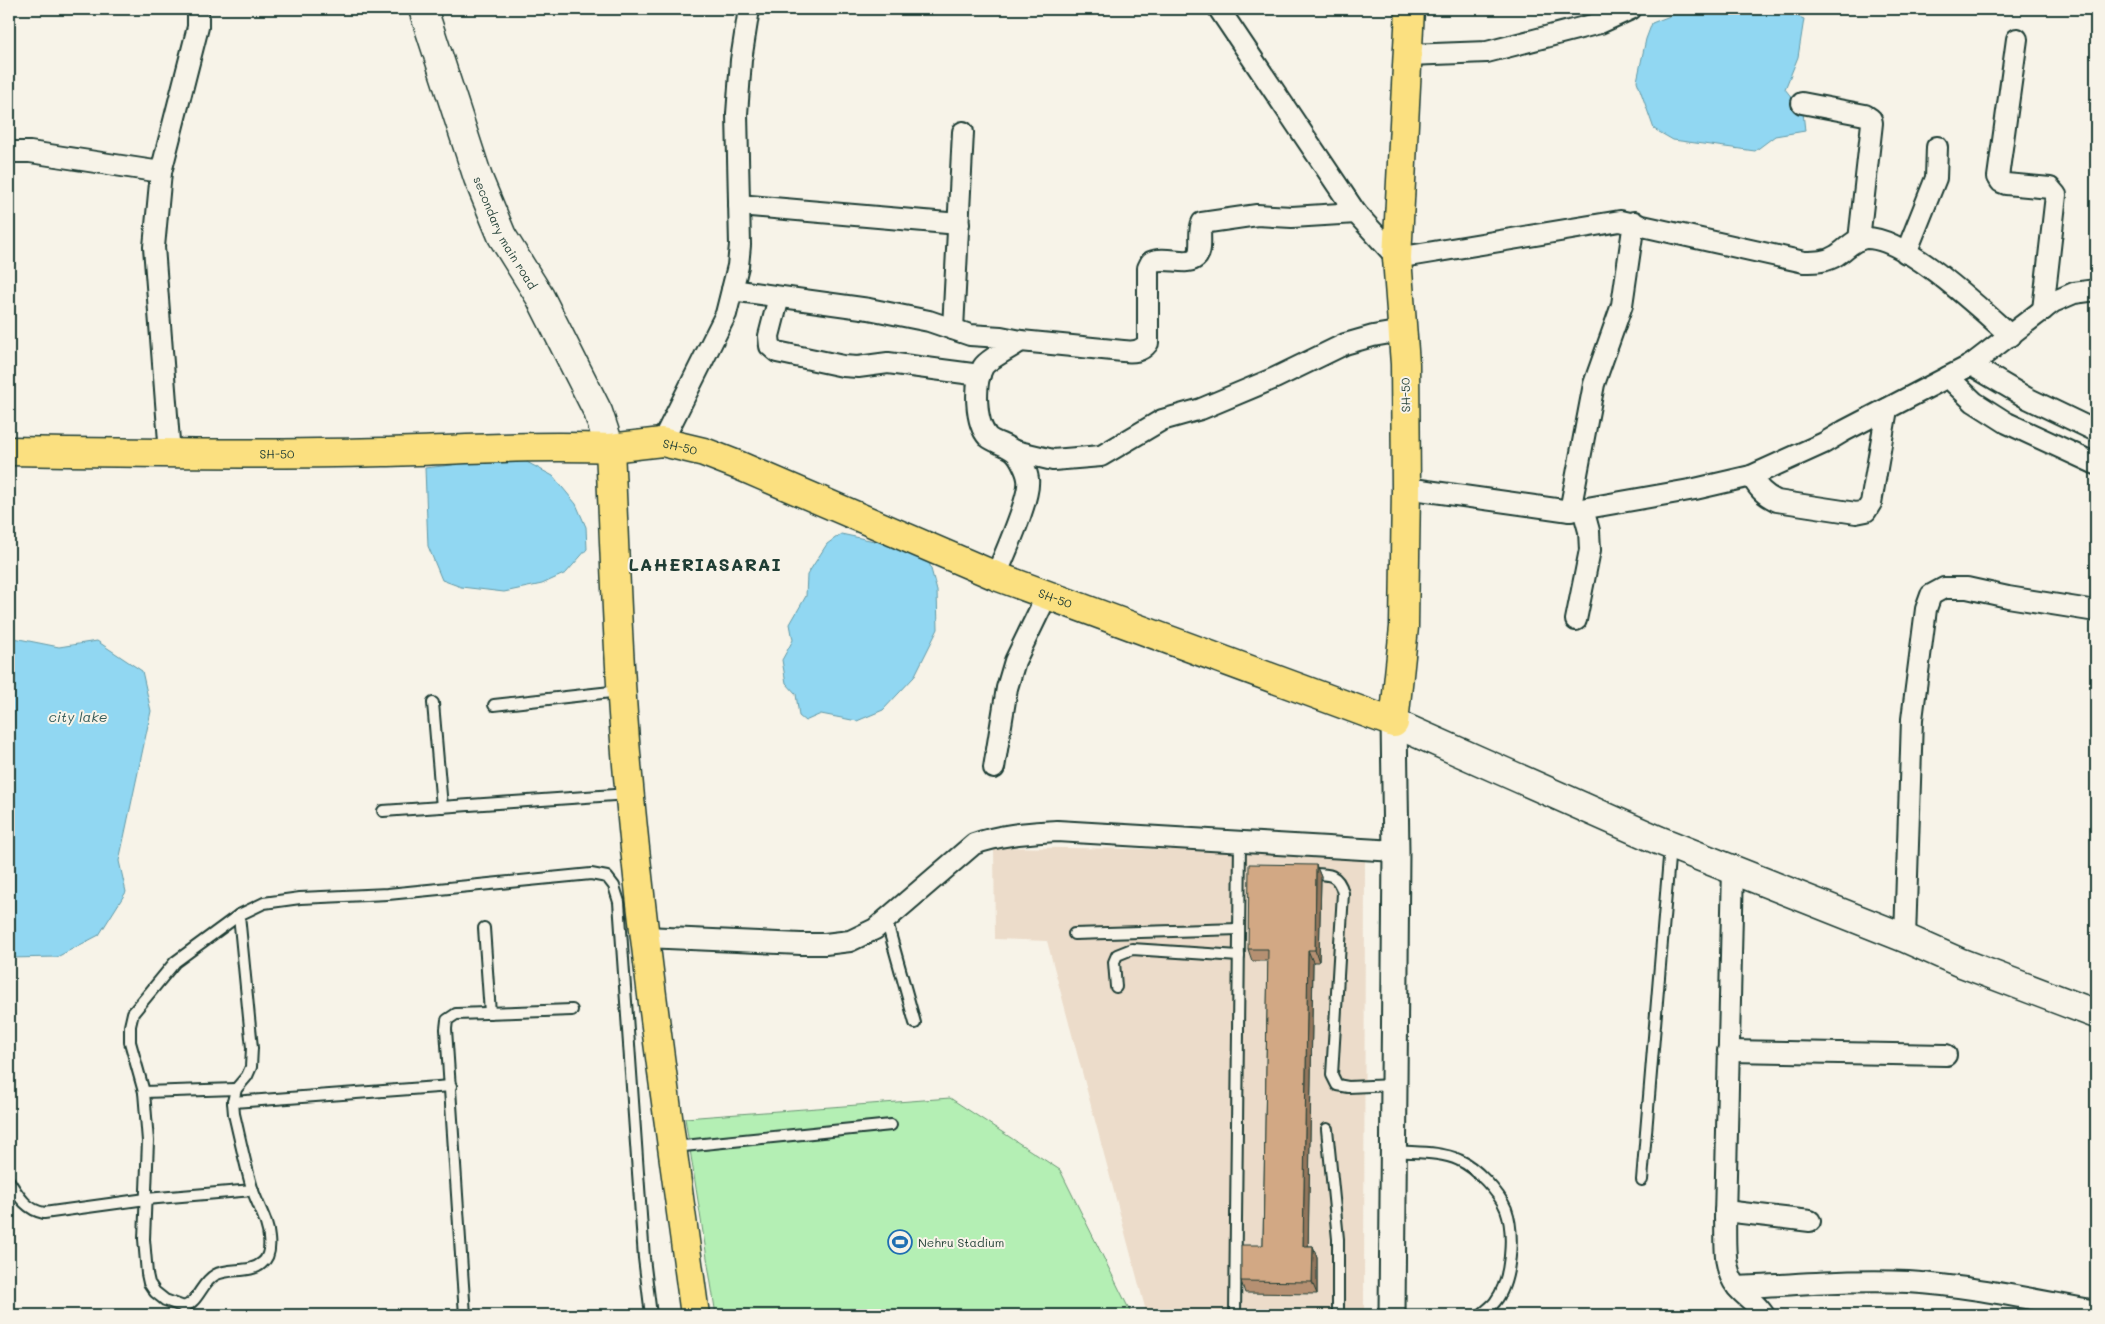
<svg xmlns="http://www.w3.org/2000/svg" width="2105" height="1324" font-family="Mali,sans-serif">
<rect width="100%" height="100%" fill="#f7f3e8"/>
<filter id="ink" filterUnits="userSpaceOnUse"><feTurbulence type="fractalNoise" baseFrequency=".02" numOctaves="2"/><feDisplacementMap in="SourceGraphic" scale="10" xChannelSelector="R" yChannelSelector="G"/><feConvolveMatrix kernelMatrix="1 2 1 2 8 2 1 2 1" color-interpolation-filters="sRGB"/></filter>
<g filter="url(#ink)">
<path fill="#ecdcca" d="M 994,847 L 1365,852 L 1364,1315 L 1147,1315 L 1047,941 L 995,939 Z"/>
<path fill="#b4efb4" stroke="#6a9674" d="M 950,1098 L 1060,1170 L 1132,1315 L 716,1315 L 685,1118 Z"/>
<g fill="#91d7f2" stroke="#6399a6">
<path d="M 1745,9 L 1780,9 L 1804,19 L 1798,57 L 1785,89 L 1803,112 L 1805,131 L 1775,136 L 1755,151 L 1673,140 L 1654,129 L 1637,81 L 1646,39 L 1652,23 L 1675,14 L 1720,13 Z"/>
<path d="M 477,456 L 523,460 L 553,476 L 576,504 L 586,527 L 587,549 L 566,573 L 542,584 L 504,592 L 461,587 L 442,580 L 428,546 L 425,468 L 452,465 Z"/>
<path d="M 841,534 L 879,542 L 928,558 L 937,591 L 938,629 L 914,677 L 883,710 L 857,721 L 821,714 L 805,721 L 799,716 L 796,694 L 786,683 L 782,660 L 793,640 L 790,624 L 806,596 L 807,575 L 827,544 Z"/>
<path d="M 9,637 L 59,647 L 97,641 L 142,671 L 151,711 L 119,861 L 126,892 L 99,935 L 57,957 L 9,958 Z"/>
</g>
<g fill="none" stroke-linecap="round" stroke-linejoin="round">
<g stroke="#1f3d34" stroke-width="14">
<g id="service">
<path d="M 433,703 L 442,807"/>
<path d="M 494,705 L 620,691"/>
<path d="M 383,811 L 629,794"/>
<path d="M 1308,874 C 1326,874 1338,872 1343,893 L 1332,1075 L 1337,1085 L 1348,1087 L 1393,1085"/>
<path d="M 886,919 L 915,1023"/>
<path d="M 484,928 L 490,1013"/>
<path d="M 1074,934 L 1239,929"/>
<path d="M 1116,987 L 1114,962 L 1117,955 L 1132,949 L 1239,956"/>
<path d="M 144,1092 L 236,1089"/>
<path d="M 233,1102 L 451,1086"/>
<path d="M 1327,1129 L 1338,1239 L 1338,1315"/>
<path d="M 674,1147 L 891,1125"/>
<path d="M 1394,1151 C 1414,1153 1440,1151 1459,1160 C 1475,1167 1499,1192 1506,1209 C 1515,1234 1511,1282 1495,1302 C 1491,1307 1485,1311 1481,1315"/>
<path d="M 1642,1180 L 1670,846"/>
<path d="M 9,1181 C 18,1195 26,1210 44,1213 L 146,1199 L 253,1190"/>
<path d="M 184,1307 L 165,1300 L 155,1292 L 149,1283 L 147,1274 L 144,1239 L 148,1141 L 144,1092 L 130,1042 L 130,1026 L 133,1013 L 175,962 L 239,915 L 264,903 L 300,898 L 388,894 L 591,874 L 607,877 L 614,886 L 619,902 L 644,1258 L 651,1315"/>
<path d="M 185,1315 L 184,1307 C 199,1301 201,1283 215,1275 C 229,1267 250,1274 262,1263 C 269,1258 270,1247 269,1238 C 268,1220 257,1205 252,1188 C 245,1164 240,1139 234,1114 L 233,1102 L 236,1089 L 247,1076 L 251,1067 L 252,1048 L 239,915"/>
<path d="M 465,1315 L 446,1029 L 447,1020 L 456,1014 L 572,1010"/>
<path d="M 1235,1315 L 1240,842"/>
</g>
</g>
<g stroke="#1f3d34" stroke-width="24">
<g id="minor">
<path d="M 1219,9 L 1356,213 L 1397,258 L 1620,221 L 1804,262 C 1815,262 1827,262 1837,255 C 1847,249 1853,239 1866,238 C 1906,237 1981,310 2011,336"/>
<path d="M 2017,39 L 1998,177 L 2001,182 L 2006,184 L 2050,188 L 2056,195 L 2043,310"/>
<path d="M 1408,55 L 1487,52 L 1600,23 L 1631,9"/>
<path d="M 1802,103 L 1865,115 L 1871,119 L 1872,123 L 1859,240"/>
<path d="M 9,152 L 30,152 L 161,172"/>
<path d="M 739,205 L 959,224"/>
<path d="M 1906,253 L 1936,178 L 1937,147"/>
<path d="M 732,290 L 869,309 L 929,321 L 970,335 L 1001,337 L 1021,341 C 1012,347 987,360 983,367 C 974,383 975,423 988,437 C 995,443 1008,445 1015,452 C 1020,457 1027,471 1028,479 C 1031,498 1004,555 996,576"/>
<path d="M 779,297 L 769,336 L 770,346 L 777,352 L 843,366 L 858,367 L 888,363 L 980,375"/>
<path d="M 953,329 L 963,132"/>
<path d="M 1021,341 L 1123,351 C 1133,352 1141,352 1148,343 L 1148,268 L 1151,262 C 1164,256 1185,265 1194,259 C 1205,253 1197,233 1202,223 L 1257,215 L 1292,217 L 1356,213"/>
<path d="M 1971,365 L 2027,398 L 2096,431"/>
<path d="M 1948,377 L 1974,402 L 2007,423 L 2096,464"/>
<path d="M 662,442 L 726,314 L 738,266 L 740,245 L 737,114 L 741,60 L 749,9"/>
<path d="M 1015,451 L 1053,460 L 1101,456 L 1162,420 L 1201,409 L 1275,378 L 1345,344 L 1373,336 L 1402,331"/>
<path d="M 170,454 L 154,247 L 161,172 L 198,27 L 198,9"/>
<path d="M 1751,476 C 1758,488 1764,495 1777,501 L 1856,513 L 1866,511 L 1871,503 L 1887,409"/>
<path d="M 1406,488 L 1570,511 L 1695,489 L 1751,476 L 1824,443 L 1844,431 L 1971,365 L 2053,302 L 2074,293 L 2096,290"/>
<path d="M 1570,511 L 1594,384 L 1622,305 L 1634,222"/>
<path d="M 1576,620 L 1590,550 L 1589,531 L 1583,509"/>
<path d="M 994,768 L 1007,688 L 1015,661 L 1047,595"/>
<path d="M 1733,868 L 1725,1218 C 1726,1240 1722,1269 1737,1287 C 1746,1298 1755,1301 1764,1315"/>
<path d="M 645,937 L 801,944 L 825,944 L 850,941 L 875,929 L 974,844 C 1001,834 1029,833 1057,831 L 1396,851"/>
<path d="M 1905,938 L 1912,719 L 1926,609 L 1931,595 L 1944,588 L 1967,588 L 2008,597 L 2096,611"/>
<path d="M 1728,1051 L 1946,1055"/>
<path d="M 1725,1211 L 1810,1221"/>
<path d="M 1737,1287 C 1794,1285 1852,1279 1908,1282 C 1972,1286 2034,1300 2096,1311"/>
</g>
</g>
<g stroke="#1f3d34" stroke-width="29">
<path id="tertiary" d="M 1392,1315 L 1396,851 L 1394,723"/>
</g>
<g stroke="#1f3d34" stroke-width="31">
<g id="secondary">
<path id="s1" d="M 423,9 L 478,178 L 502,236 L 540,297 L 598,412 L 610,448"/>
<path d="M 1394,723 L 1658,840 L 1905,938 L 1959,962 L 2096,1014"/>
</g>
</g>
<g stroke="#1f3d34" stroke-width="31">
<g id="primary">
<path id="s2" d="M 610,448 L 662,442 L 704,452 L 740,466 L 996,576 L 1394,723 L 1404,627 L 1406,488 L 1405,364 L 1397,258 L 1410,9"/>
</g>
</g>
<g stroke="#1f3d34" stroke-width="31">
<g id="trunk">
<path id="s3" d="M 9,451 C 133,453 258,455 383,452 C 459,450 534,445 610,448 C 615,557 618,667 628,776 C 644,956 671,1136 695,1315"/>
</g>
</g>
<use href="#service" stroke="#f7f3e8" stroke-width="10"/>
<use href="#minor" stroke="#f7f3e8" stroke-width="20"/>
<use href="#tertiary" stroke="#f7f3e8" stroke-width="25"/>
<use href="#secondary" stroke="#f7f3e8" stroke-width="28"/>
<use href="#primary" stroke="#fbe080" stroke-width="28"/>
<use href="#trunk" stroke="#fbe080" stroke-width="28"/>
</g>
<path fill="#b59072" stroke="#1f3d34" d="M 1316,865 L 1321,877 L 1319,962 L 1313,962 L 1308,1246 L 1313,1246 L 1317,1258 L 1317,1294 L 1245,1293 L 1241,1281 L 1263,1245 L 1268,961 L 1252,961 L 1248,949 Z"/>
<g fill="#93765c" stroke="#1f3d34">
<path d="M 1316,865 L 1321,877 L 1319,962 L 1315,950 Z"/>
<path d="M 1308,950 L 1313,962 L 1308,1257 L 1303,1246 Z"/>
<path d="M 1313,1246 L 1317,1258 L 1317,1294 L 1312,1282 Z"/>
</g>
<g fill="#d2a884" stroke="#1f3d34">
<path d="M 1249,864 L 1316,865 L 1315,950 L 1308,950 L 1303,1246 L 1313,1246 L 1312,1282 L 1241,1281 L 1241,1245 L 1263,1245 L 1268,949 L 1248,949 Z"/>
<path d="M 1243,1313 L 1315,1314 L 1315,1315 L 1243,1315 Z"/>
</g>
</g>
<defs>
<g id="stadium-ring" transform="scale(1.25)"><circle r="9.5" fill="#f7f3e8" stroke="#1f6fb2" stroke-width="1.5"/><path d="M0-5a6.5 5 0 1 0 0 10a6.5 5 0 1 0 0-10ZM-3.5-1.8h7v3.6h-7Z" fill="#1f6fb2"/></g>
</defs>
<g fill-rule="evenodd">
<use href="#stadium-ring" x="900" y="1242"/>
</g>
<g text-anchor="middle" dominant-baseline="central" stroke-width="4" stroke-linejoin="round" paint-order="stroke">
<g font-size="12" fill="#1f3d34" stroke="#f7f3e8">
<text stroke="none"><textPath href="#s1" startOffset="239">secondary main road</textPath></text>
<text transform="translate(1405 395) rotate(-91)">SH-50</text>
<text stroke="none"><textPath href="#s2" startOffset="71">SH-50</textPath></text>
<text stroke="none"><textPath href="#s3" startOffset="268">SH-50</textPath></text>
<text stroke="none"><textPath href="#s2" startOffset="476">SH-50</textPath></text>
</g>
<g font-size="12" fill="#1f3d34" stroke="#f7f3e8" text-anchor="start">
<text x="918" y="1242">Nehru Stadium</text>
</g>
<g font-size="14" font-style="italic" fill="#365c5a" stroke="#f7f3e8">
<text x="78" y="716">city lake</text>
</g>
<g font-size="18" font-weight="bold" letter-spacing="1" fill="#1f3d34" stroke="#f7f3e8">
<text x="705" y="564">LAHERIASARAI</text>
</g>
</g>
<rect width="2105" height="1324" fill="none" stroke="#f7f3e8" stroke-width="30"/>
<rect x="15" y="15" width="2075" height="1294" fill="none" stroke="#1f3d34" stroke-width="2" filter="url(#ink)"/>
</svg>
